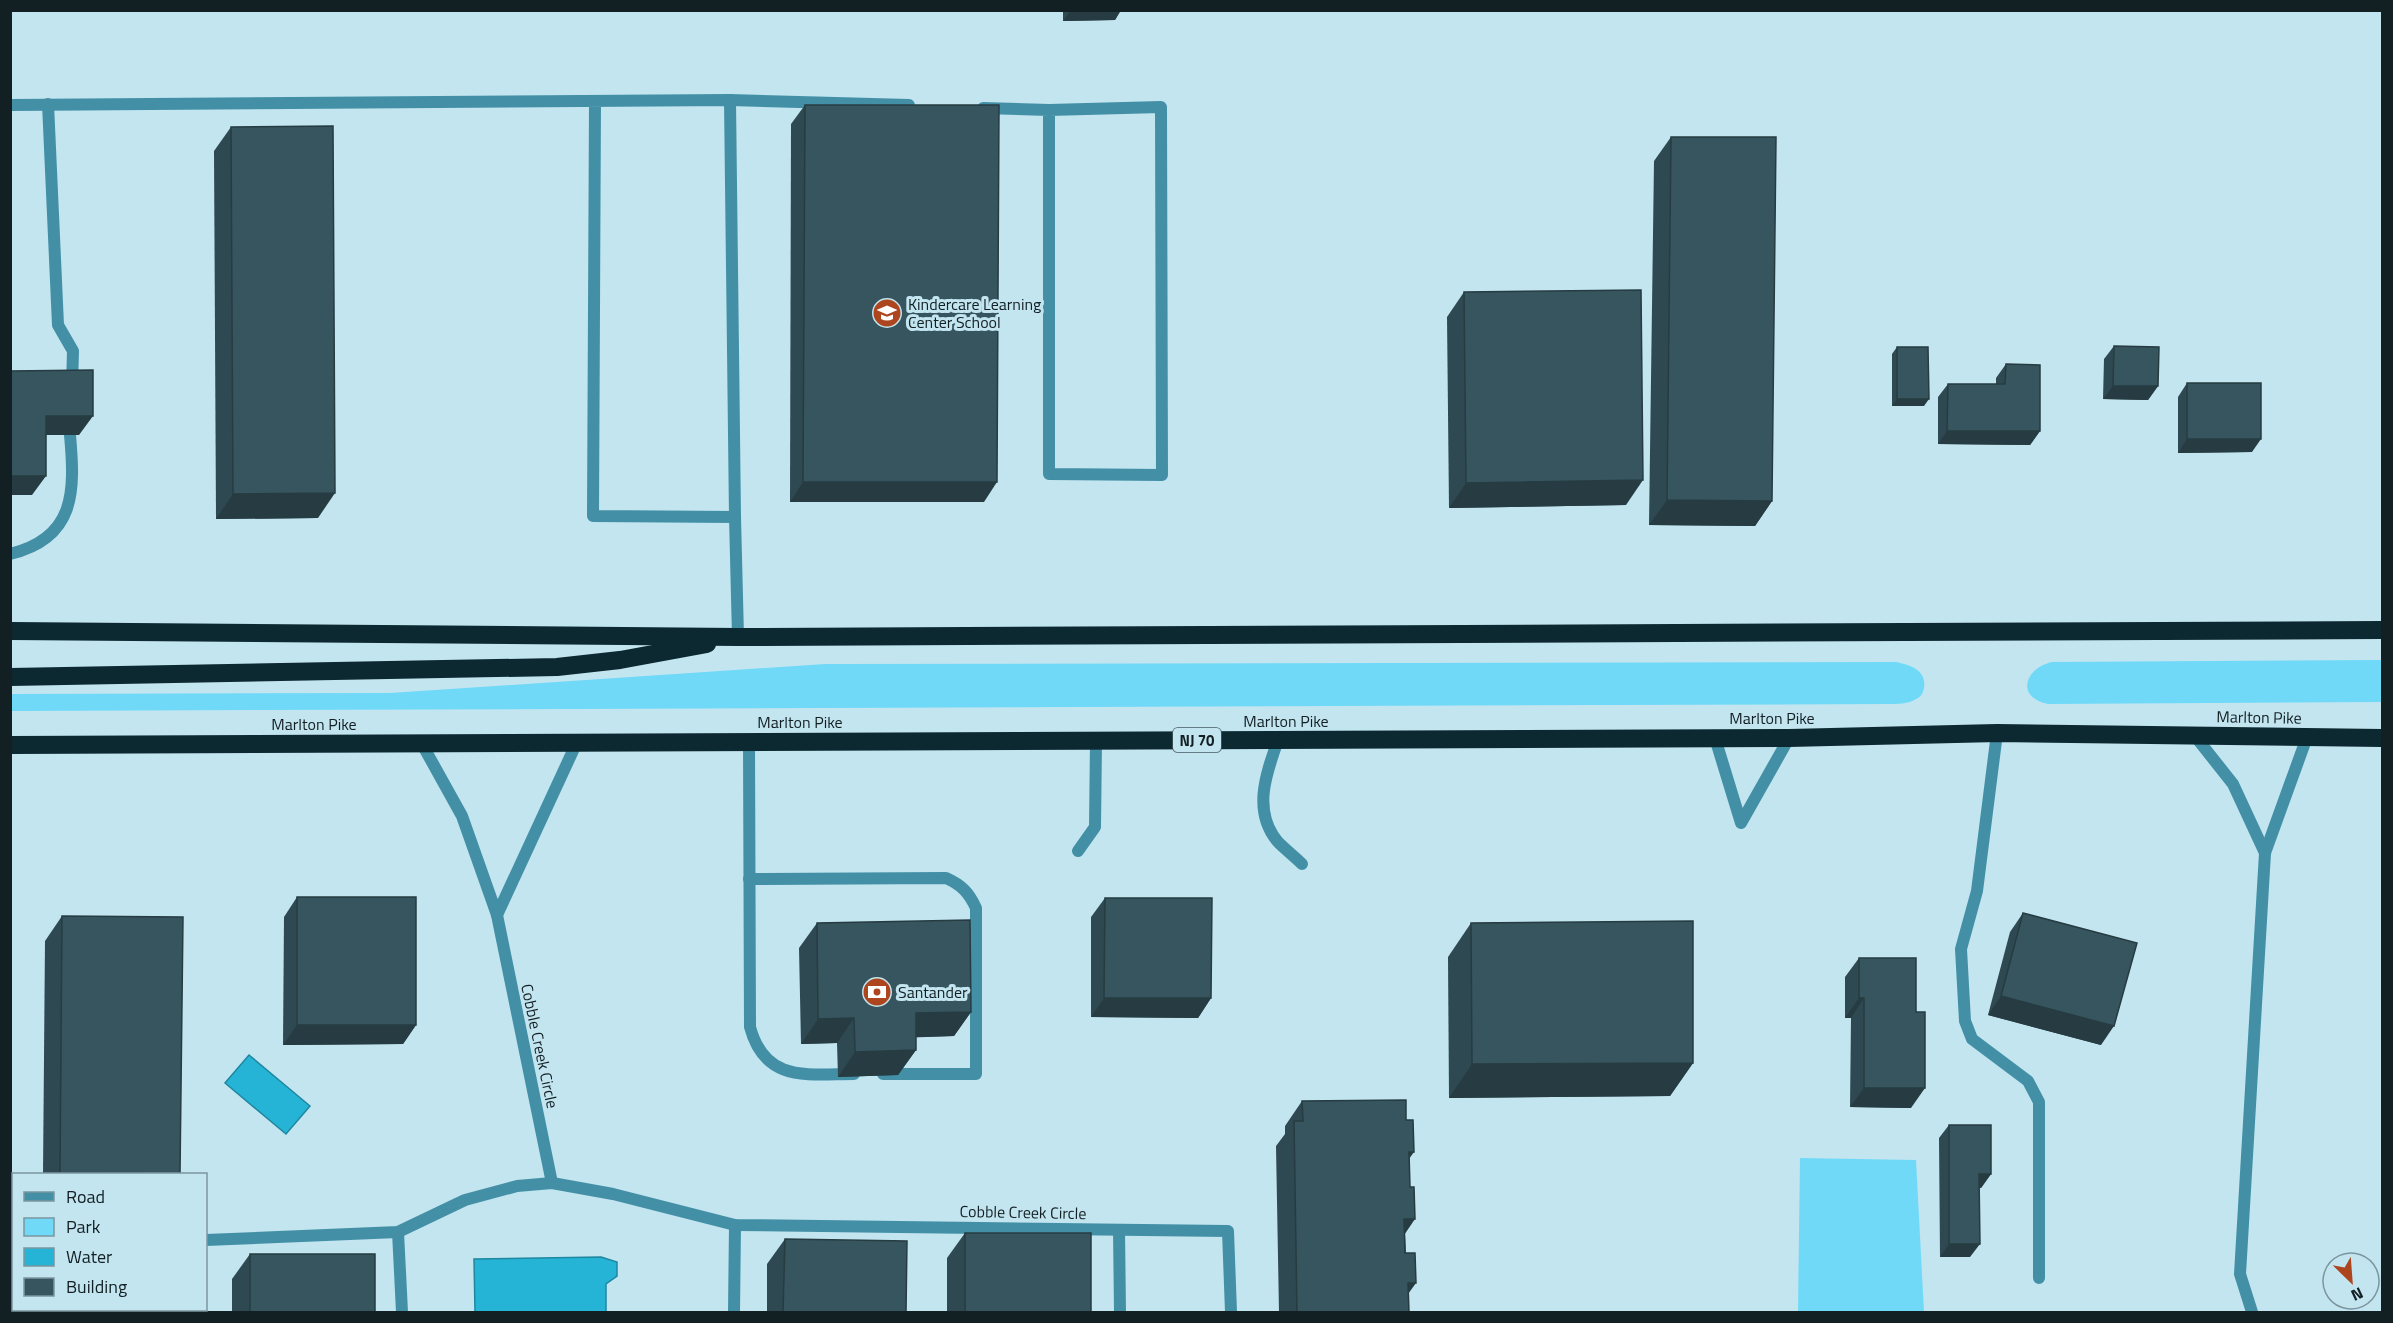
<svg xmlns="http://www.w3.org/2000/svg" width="2393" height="1323" font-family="'Titillium Web',sans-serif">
<rect width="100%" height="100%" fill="#c3e5f0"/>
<g fill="#70d9f8">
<path d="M 2382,660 L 2382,702 L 2048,704 C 2015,697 2025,668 2052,662 Z"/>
<path d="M 1896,662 C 1910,665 1927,670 1924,688 C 1923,693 1921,697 1916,699 C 1908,704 1897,704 1888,704 L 10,711 L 11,694 L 390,693 L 825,664 Z"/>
<path d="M 1800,1158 L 1916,1160 L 1924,1312 L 1798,1312 Z"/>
</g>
<g fill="#26b4d6" stroke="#2087a0" stroke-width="1.5">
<path d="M 249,1055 L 310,1106 L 286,1134 L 225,1083 Z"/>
<path d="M 601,1257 L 617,1262 L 617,1276 L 606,1284 L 606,1312 L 475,1312 L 474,1259 Z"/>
</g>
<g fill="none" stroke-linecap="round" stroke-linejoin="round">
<g stroke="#4390a6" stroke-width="12">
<path d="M 730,100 L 909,105"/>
<path d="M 48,104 L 58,325 L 73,351 L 72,386"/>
<path d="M 10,105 L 730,100 L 735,517 L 593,516 L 595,102"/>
<path d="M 983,108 L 1049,110 L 1161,107 L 1162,475 L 1049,474 L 1049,110"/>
<path d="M 735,517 L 738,637"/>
<path d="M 10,554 C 76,538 75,491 70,435"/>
<path d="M 1997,733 L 1977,891 L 1961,949 L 1965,1021 L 1972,1039 L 2028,1081 L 2039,1102 L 2039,1278"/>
<path d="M 2195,736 L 2233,784 L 2265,853"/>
<path d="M 1715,738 L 1741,823 L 1789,738"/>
<path d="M 1278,740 C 1266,774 1252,811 1278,842 C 1286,850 1295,857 1302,864"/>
<path d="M 749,742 L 750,1027 C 765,1083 807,1074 854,1074"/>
<path d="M 1078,851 L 1095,827 L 1096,741"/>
<path d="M 749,879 L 946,878 C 962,885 969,893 976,908 L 976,1074 L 883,1074"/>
<path d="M 1119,1230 L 1120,1312"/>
<path d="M 2252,1312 L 2240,1274 L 2265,853 L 2307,737"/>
</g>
<g stroke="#4390a6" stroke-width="12">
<path d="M 422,744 L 462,816 L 497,915 L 577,742"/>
<path d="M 497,915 L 552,1183"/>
<path d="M 398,1232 L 402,1312"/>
<path d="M 206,1240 L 398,1232 L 465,1200 L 517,1186 L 552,1183 L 613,1194 L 735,1225 L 1228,1231 L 1231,1312"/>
<path d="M 10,1248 L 14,1248"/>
<path d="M 734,1312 L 735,1225"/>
</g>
<g stroke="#0c2830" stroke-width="18">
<path d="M 10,631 L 738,637 L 2382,630"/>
<path d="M 10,677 L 557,667 L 620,660 L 707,644"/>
<path d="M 10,745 L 1789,738 L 1997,733 L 2382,738"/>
</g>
</g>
<g fill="#2f4952">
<path d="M 1063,10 L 1121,10 L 1115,20 L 1063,21 Z"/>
<path d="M 805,105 L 984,502 L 790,502 L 791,124 Z"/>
<path d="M 231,127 L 318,518 L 216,519 L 214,151 Z"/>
<path d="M 1671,137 L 1772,501 L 1755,526 L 1649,525 L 1654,161 Z"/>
<path d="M 1464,292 L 1626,505 L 1449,508 L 1447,317 Z"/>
<path d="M 2114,346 L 2158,386 L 2148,400 L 2103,399 L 2104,359 Z"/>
<path d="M 1897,347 L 1924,406 L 1892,406 L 1892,354 Z"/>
<path d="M 2006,364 L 2040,431 L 2030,445 L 1938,444 L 1938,397 L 1948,384 L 1996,384 L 1996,378 Z"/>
<path d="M 2187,383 L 2252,452 L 2178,453 L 2178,397 Z"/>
<path d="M 297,897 L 416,1025 L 403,1044 L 283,1045 L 284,917 Z"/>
<path d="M 1105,898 L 1211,998 L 1198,1018 L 1091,1017 L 1091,917 Z"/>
<path d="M 2023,913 L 2101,1045 L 1988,1015 L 2010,932 Z"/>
<path d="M 62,916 L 180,1174 L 43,1174 L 45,941 Z"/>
<path d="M 817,923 L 971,1012 L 954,1036 L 916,1037 L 916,1050 L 898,1075 L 838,1077 L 837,1043 L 801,1044 L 799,948 Z"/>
<path d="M 1471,923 L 1693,1063 L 1670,1096 L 1449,1098 L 1448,957 Z"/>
<path d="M 1859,958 L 1911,1108 L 1850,1107 L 1851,1018 L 1845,1018 L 1845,977 Z"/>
<path d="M 1302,1101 L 1406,1120 L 1409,1159 L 1405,1234 L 1409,1312 L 1279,1312 L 1276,1146 L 1285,1134 L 1285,1126 Z"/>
<path d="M 1949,1125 L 1991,1174 L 1981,1188 L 1979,1188 L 1970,1257 L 1940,1257 L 1939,1138 Z"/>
<path d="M 965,1233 L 1091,1312 L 947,1312 L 947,1258 Z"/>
<path d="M 785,1239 L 906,1312 L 767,1312 L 767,1264 Z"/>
<path d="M 250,1254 L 375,1312 L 232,1312 L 232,1279 Z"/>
<rect x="35" y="1310" width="138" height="2"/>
</g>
<g fill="#263c42">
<path d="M 1071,10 L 1121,10 L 1115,20 L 1063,21 Z"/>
<path d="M 2113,386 L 2158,386 L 2148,400 L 2103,399 Z"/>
<path d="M 1897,399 L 1929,399 L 1924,406 L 1892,406 Z"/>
<path d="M 46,416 L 93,416 L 79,435 L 32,435 Z"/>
<path d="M 1947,431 L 2040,431 L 2030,445 L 1938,444 Z"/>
<path d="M 2187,439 L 2261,439 L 2252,452 L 2178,453 Z"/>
<path d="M 10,476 L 46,476 L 32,495 L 10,495 Z"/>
<path d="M 1643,480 L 1626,505 L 1449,508 L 1466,483 Z"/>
<path d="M 803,482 L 997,482 L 984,502 L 790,502 Z"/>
<path d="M 335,493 L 318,518 L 216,519 L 233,494 Z"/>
<path d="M 1667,500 L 1772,501 L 1755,526 L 1649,525 Z"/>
<path d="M 2001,996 L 2114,1026 L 2101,1045 L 1988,1015 Z"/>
<path d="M 1104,998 L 1211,998 L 1198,1018 L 1091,1017 Z"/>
<path d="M 1859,998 L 1864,998 L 1851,1018 L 1845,1018 Z"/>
<path d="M 971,1012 L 954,1036 L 898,1038 L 916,1013 Z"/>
<path d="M 854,1018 L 837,1043 L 801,1044 L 818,1019 Z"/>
<path d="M 297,1025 L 416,1025 L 403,1044 L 283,1045 Z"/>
<path d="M 916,1050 L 898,1075 L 838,1077 L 855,1052 Z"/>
<path d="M 1693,1063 L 1670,1096 L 1449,1098 L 1472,1064 Z"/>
<path d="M 1864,1088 L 1925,1088 L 1911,1108 L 1850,1107 Z"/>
<path d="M 1409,1152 L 1414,1152 L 1396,1177 Z"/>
<path d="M 60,1173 L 179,1174 L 59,1174 Z"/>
<path d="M 1979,1174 L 1991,1174 L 1981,1188 L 1970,1187 Z"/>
<path d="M 1404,1219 L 1415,1219 L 1398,1244 Z"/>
<path d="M 1949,1244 L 1980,1244 L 1970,1257 L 1940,1257 Z"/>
<path d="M 1408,1283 L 1416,1283 L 1398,1308 Z"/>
</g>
<g fill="#37555f" stroke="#263c42" stroke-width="1.5">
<path d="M 805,105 L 999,105 L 997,482 L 803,482 Z"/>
<path d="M 333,126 L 335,493 L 233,494 L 231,127 Z"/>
<path d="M 1671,137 L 1776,137 L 1772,501 L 1667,500 Z"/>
<path d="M 1641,290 L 1643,480 L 1466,483 L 1464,292 Z"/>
<path d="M 2114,346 L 2159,347 L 2158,386 L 2113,386 Z"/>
<path d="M 1897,347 L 1928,347 L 1929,399 L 1897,399 Z"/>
<path d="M 2006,364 L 2040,365 L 2040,431 L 1947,431 L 1948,384 L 2005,384 Z"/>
<path d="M 93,370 L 93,416 L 46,416 L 46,476 L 10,476 L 10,371 Z"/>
<rect x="2187" y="383" width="74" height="56"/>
<rect x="297" y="897" width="119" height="128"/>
<path d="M 1105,898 L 1212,898 L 1211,998 L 1104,998 Z"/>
<path d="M 2023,913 L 2137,943 L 2114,1026 L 2001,996 Z"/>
<path d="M 62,916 L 183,917 L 180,1174 L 60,1173 Z"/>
<path d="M 970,920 L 971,1012 L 916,1013 L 916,1050 L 855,1052 L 854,1018 L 818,1019 L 817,923 Z"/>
<path d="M 1693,921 L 1693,1063 L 1472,1064 L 1471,923 Z"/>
<path d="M 1859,958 L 1916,958 L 1916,1012 L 1925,1012 L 1925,1088 L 1864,1088 L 1864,998 L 1859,998 Z"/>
<path d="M 1406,1100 L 1406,1120 L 1413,1120 L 1414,1152 L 1409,1152 L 1410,1187 L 1414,1187 L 1415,1219 L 1404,1219 L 1405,1253 L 1415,1253 L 1416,1283 L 1408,1283 L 1409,1312 L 1297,1312 L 1294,1121 L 1303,1121 L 1302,1101 Z"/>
<path d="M 1949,1125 L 1991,1125 L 1991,1174 L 1979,1174 L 1980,1244 L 1949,1244 Z"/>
<rect x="965" y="1233" width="126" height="79"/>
<path d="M 785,1239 L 907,1241 L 906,1312 L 783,1312 Z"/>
<rect x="250" y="1254" width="125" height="58"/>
<rect x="54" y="1310" width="119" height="2"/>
</g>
<defs>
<g id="school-disc" transform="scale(1.5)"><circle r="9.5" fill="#ad461f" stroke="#c3e5f0"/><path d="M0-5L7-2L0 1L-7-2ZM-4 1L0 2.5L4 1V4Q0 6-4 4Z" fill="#fff"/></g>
<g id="bank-disc" transform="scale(1.5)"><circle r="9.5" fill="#ad461f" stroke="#c3e5f0"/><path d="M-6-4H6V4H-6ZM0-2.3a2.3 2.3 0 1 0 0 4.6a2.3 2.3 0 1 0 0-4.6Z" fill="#fff"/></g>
</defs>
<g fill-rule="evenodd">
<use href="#school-disc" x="887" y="313"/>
<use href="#bank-disc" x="877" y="992"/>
</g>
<g text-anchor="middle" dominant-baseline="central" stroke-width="6" stroke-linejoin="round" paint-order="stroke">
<rect fill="#c3e5f0" stroke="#475a60" stroke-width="1.5" x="1173" y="728" width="48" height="24" rx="4.5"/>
<g font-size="15" font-weight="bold" fill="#121f23">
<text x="1197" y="740">NJ 70</text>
</g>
<g font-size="16" fill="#121f23" stroke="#c3e5f0" text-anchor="start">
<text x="908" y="304">Kindercare Learning<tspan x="908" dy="18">Center School</tspan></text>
<text x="898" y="992">Santander</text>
</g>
<g font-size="16" fill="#121f23" stroke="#c3e5f0">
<text transform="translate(2259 717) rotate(1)">Marlton Pike</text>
<text x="1772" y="718">Marlton Pike</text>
<text x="1286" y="721">Marlton Pike</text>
<text x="800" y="722">Marlton Pike</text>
<text x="314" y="724">Marlton Pike</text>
<text transform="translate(540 1046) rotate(78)">Cobble Creek Circle</text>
<text transform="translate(1023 1212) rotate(1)">Cobble Creek Circle</text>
</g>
</g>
<rect width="2393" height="1323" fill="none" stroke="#121f23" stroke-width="24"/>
<rect x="12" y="1173" width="195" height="138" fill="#c3e5f0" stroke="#7c969e" stroke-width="1.5"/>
<rect x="24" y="1192" width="30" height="9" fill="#4390a6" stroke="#7c969e" stroke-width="1.5"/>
<text x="66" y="1203" font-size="18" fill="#121f23">Road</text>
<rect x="24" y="1218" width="30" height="18" fill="#70d9f8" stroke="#7c969e" stroke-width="1.5"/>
<text x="66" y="1233" font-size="18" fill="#121f23">Park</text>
<rect x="24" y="1248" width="30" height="18" fill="#26b4d6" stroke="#7c969e" stroke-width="1.5"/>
<text x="66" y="1263" font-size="18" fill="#121f23">Water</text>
<rect x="24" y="1278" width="30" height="18" fill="#37555f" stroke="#7c969e" stroke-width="1.5"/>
<text x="66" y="1293" font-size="18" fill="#121f23">Building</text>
<g transform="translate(2351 1281) rotate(155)"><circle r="28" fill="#c3e5f0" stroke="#7c969e" stroke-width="1.5"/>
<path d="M0-4.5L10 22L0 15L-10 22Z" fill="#ad461f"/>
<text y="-9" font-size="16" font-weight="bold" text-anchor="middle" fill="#121f23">N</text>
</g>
</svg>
